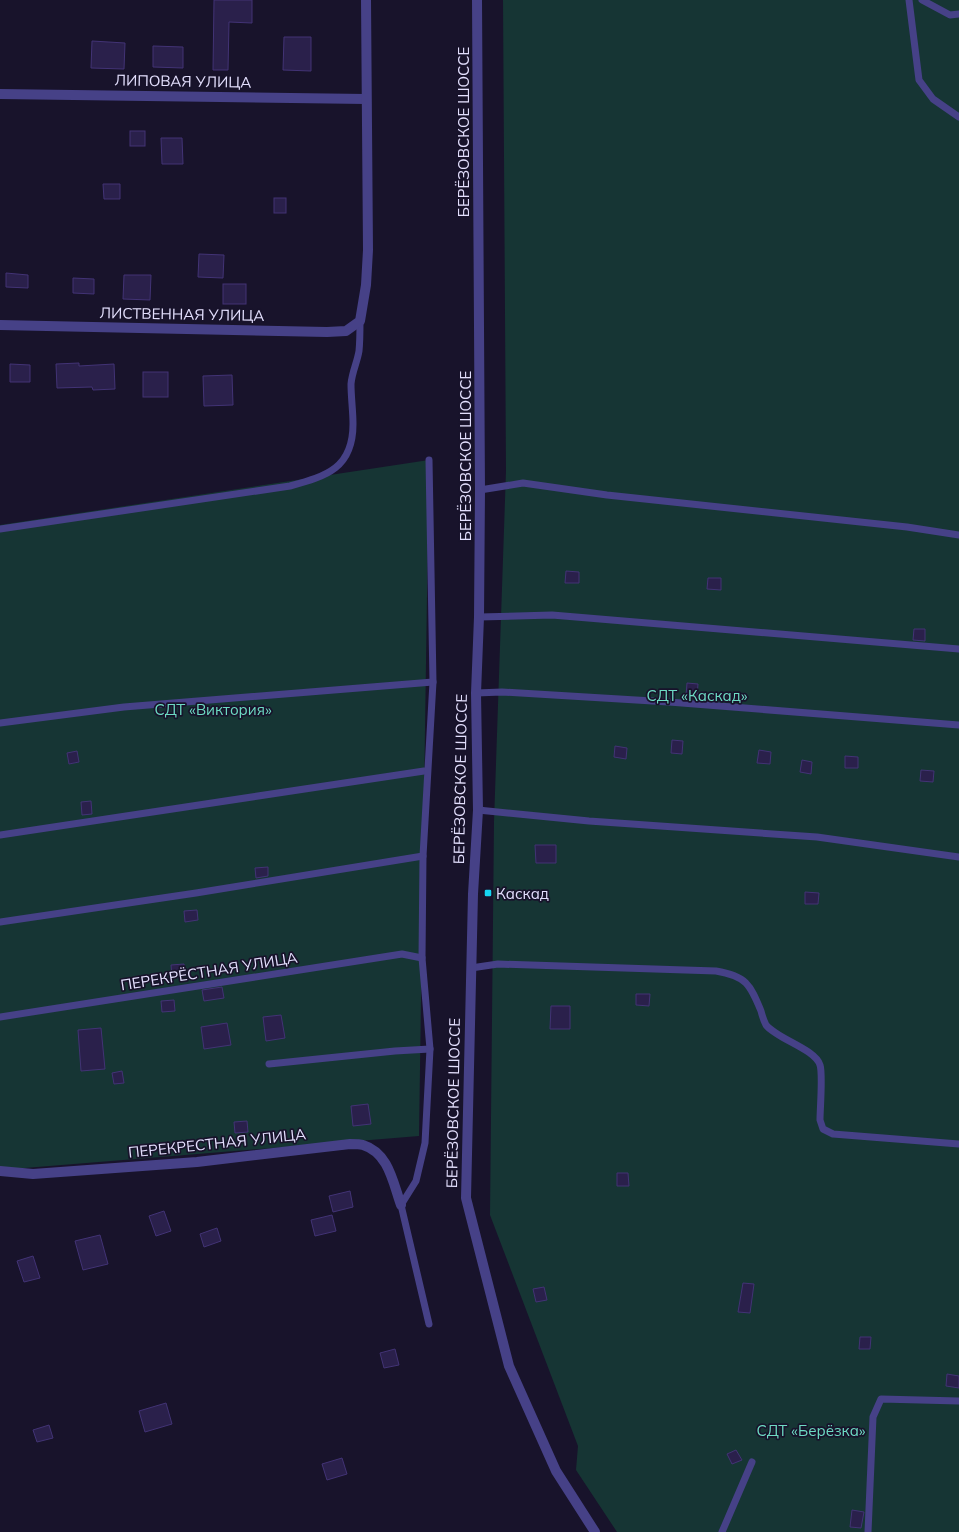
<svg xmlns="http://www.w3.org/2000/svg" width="959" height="1532" font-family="Mulish,sans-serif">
<rect width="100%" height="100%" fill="#18132b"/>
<g fill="#163534">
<path d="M 503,0 L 959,0 L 959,1532 L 617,1532 L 576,1470 L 578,1446 L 490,1215 L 494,822 L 506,471 Z"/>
<path d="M 429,460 L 419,1136 L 0,1170 L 0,525 Z"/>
</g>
<g fill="#2a204b" stroke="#423375">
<path d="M 214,0 L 252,0 L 252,23 L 229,22 L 228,70 L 213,70 Z"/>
<path d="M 284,37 L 311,37 L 311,71 L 283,70 Z"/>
<path d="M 92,41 L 125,43 L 124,69 L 91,68 Z"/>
<path d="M 153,46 L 183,47 L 183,68 L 153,67 Z"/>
<rect x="130" y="131" width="15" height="15"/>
<path d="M 161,138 L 182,138 L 183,164 L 162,164 Z"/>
<path d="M 103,184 L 120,184 L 120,199 L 104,199 Z"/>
<rect x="274" y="198" width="12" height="15"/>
<path d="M 199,254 L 224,255 L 223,278 L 198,277 Z"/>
<path d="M 6,273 L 28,275 L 28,288 L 6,287 Z"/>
<path d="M 124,275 L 151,275 L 150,300 L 123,299 Z"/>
<path d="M 73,278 L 94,279 L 94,294 L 73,293 Z"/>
<rect x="223" y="284" width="23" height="20"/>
<path d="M 79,363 L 79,366 L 114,364 L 115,389 L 93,390 L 92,387 L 57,388 L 56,364 Z"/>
<path d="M 10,364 L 30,365 L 30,382 L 10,382 Z"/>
<rect x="143" y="372" width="25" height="25"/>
<path d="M 232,375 L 233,405 L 204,406 L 203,376 Z"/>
<path d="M 566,571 L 579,572 L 579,583 L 565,583 Z"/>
<path d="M 708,578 L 721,578 L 721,590 L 707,589 Z"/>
<path d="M 914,629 L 925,629 L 925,641 L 913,640 Z"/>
<path d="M 687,683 L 698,684 L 697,697 L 686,696 Z"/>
<path d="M 672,740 L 683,741 L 682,754 L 671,753 Z"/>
<path d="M 615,746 L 627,748 L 626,759 L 614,757 Z"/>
<path d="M 759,750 L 771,752 L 770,764 L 757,763 Z"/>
<path d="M 77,751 L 79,762 L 69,764 L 67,753 Z"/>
<path d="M 845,756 L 858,757 L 858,768 L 845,768 Z"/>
<path d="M 802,760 L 812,762 L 811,774 L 800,772 Z"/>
<path d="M 921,770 L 934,771 L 933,782 L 920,781 Z"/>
<path d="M 91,801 L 92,814 L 82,815 L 81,802 Z"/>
<path d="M 535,845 L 556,845 L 556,863 L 536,863 Z"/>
<path d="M 268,867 L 268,876 L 256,878 L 255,868 Z"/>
<path d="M 805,892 L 819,893 L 818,904 L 805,904 Z"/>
<path d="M 197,910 L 198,920 L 185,922 L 184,911 Z"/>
<path d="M 184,964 L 185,975 L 172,976 L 171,965 Z"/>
<path d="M 222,987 L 224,998 L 204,1001 L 202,990 Z"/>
<path d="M 636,994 L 650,994 L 649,1006 L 636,1005 Z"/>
<path d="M 174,1000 L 175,1011 L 162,1012 L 161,1001 Z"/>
<path d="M 551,1006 L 570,1006 L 570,1029 L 550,1029 Z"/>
<path d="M 281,1015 L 285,1038 L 266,1041 L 263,1017 Z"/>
<path d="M 227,1023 L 231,1045 L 204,1049 L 201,1027 Z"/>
<path d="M 101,1028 L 105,1069 L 81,1071 L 78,1030 Z"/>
<path d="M 122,1071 L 124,1083 L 114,1084 L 112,1073 Z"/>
<path d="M 368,1104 L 371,1124 L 353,1126 L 351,1106 Z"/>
<path d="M 247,1121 L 248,1132 L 235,1133 L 234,1122 Z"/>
<path d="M 617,1173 L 628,1173 L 629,1186 L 617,1186 Z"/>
<path d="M 350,1191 L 353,1207 L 333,1212 L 329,1196 Z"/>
<path d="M 164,1211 L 171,1231 L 156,1236 L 149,1216 Z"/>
<path d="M 332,1215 L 336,1231 L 315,1236 L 311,1220 Z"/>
<path d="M 217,1228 L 221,1241 L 204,1247 L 200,1234 Z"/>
<path d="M 100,1235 L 108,1264 L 83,1270 L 75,1241 Z"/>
<path d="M 33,1256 L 40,1278 L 24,1282 L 17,1261 Z"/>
<path d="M 743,1283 L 754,1284 L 750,1313 L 738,1312 Z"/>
<path d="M 544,1287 L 547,1300 L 536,1302 L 533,1289 Z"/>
<path d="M 860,1337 L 871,1337 L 870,1349 L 859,1349 Z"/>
<path d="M 395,1349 L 399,1365 L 384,1368 L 380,1353 Z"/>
<path d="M 947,1374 L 959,1376 L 959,1388 L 946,1386 Z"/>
<path d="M 166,1403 L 172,1424 L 145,1432 L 139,1411 Z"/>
<path d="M 49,1425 L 53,1438 L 37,1442 L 33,1430 Z"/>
<path d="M 736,1450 L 742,1460 L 732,1464 L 727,1454 Z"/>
<path d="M 342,1458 L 347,1474 L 327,1480 L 322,1464 Z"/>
<path d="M 852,1510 L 864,1512 L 861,1528 L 850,1527 Z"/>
</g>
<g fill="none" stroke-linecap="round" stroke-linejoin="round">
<g stroke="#464187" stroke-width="7">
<path d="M 909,0 L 919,80 L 933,99 L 959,117"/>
<path d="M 922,0 L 950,15 L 959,14"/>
<path d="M 480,490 L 523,483 L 607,495 L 907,527 L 959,535"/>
<path d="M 0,529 L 290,486 C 327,476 353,468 353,424 C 353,411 351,397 351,384 C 352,372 357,363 359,351 C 360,341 360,331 360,321"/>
<path d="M 479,617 L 552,615 L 959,649"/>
<path d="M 476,693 L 502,692 L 669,702 L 959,725"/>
<path d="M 0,723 L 124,707 L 433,682"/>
<path d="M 478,810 L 589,821 L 817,837 L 959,857"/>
<path d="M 0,835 L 424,771"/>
<path d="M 0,922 L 196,893 L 423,856"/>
<path d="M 471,968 L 498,964 L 716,971 C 746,976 750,984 761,1011 C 762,1015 764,1021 766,1025 C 777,1039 815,1049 820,1065 C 823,1074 820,1109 820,1120 L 823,1129 L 833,1134 L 959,1144"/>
<path d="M 0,1017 L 402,954 L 422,958"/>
<path d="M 269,1064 L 395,1051 L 430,1049"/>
<path d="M 429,1324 L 401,1205 L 416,1181 L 425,1143 L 430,1049 L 422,958 L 423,856 L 433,682 L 429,460"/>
<path d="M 722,1532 L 752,1462"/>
<path d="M 868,1532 L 873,1417 L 881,1399 L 959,1401"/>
</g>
<g stroke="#464187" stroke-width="10">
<path d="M 0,94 L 366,99"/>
<path d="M 0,325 L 327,332 L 346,331 L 360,321 L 366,285 L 368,250 L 366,0"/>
<path d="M 0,1171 L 33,1174 L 197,1162 L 350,1144 C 354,1144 360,1144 363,1145 C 389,1153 393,1183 401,1205"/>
</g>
<path stroke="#464187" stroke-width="10" d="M 477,0 L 480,490 L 479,617 L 476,693 L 478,810 L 473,894 L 466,1198 L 509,1366 L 556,1471 L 595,1532"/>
</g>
<rect fill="#16d5f2" stroke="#18132b" stroke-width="1.5" x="484" y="889" width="8" height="8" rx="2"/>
<g text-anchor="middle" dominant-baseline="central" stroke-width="3.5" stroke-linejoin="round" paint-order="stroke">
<g font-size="15" fill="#e3dffd" stroke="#18132b">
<text transform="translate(183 81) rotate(1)">ЛИПОВАЯ УЛИЦА</text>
<text transform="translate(463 132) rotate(-90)">БЕРЁЗОВСКОЕ ШОССЕ</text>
<text transform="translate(182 314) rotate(1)">ЛИСТВЕННАЯ УЛИЦА</text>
<text transform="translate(465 456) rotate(-90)">БЕРЁЗОВСКОЕ ШОССЕ</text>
<text transform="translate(460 779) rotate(-89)">БЕРЁЗОВСКОЕ ШОССЕ</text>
<text transform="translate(209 971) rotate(-9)">ПЕРЕКРЁСТНАЯ УЛИЦА</text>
<text transform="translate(453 1103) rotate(-89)">БЕРЁЗОВСКОЕ ШОССЕ</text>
<text transform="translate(217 1143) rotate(-6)">ПЕРЕКРЕСТНАЯ УЛИЦА</text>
</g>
<g font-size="15" fill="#6ddbc3" stroke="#18132b">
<text x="697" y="695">СДТ «Каскад»</text>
<text x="213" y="709">СДТ «Виктория»</text>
<text x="811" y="1430">СДТ «Берёзка»</text>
</g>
<g font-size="15" fill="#e3dffd" stroke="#18132b" text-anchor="start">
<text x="496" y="893">Каскад</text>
</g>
</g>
</svg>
